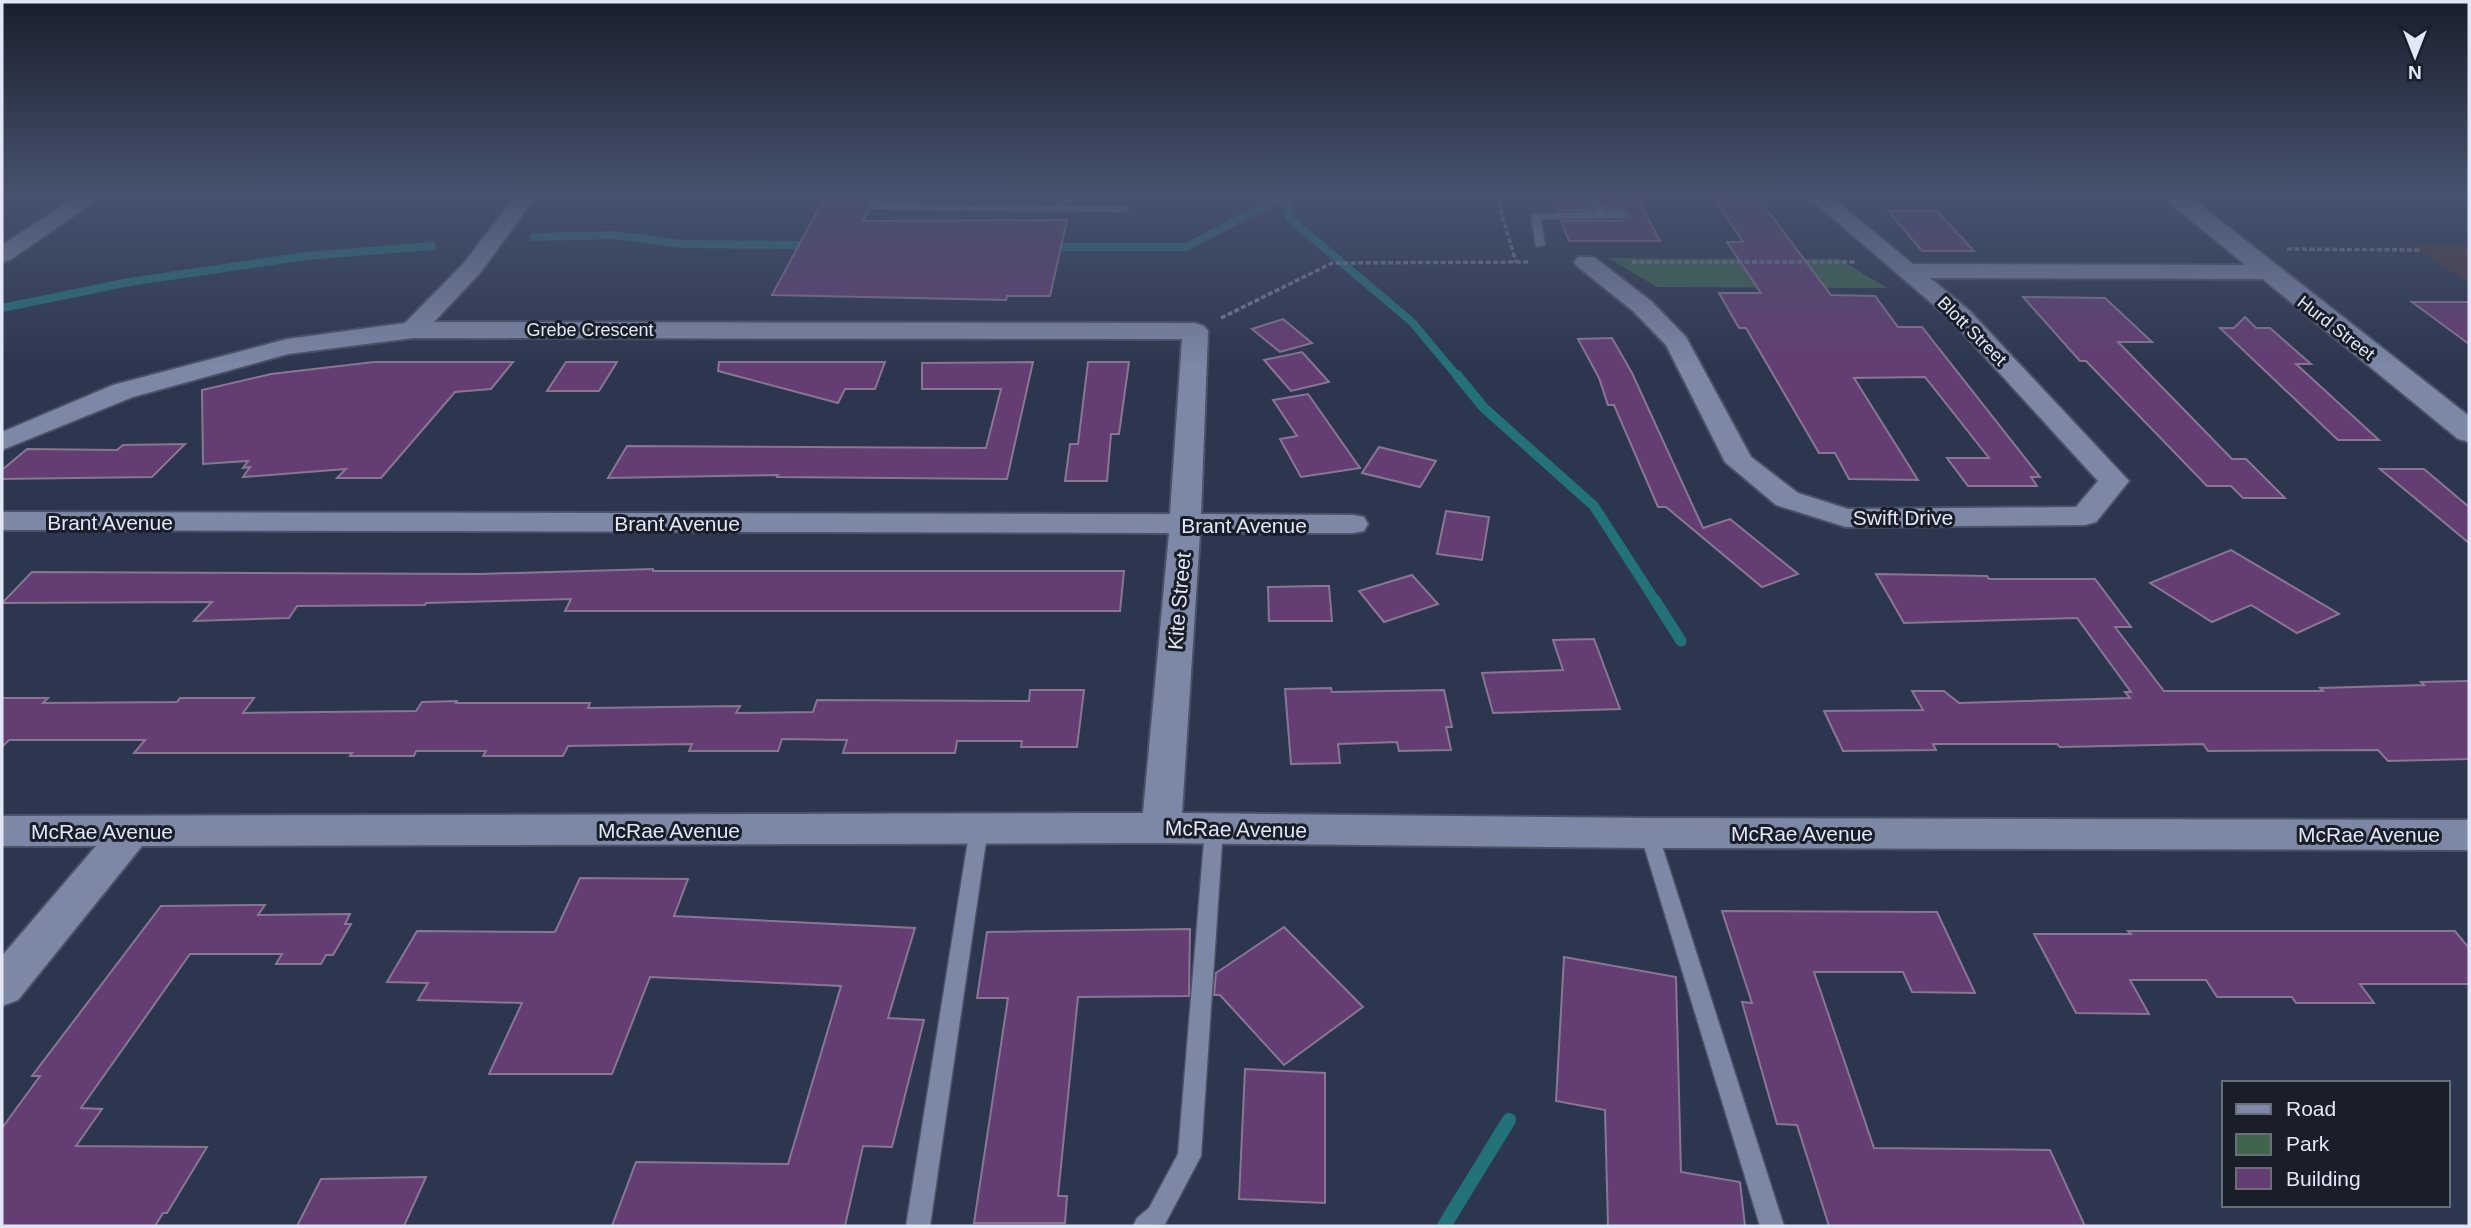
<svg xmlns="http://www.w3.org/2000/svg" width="2471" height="1228" font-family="Helvetica,sans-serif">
<rect width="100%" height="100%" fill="#2d364f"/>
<path fill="#4e3937" d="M 2412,245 L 2469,245 L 2469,283 L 2420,250 Z"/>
<path fill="#3f664a" d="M 1608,258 L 1839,259 L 1887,288 L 1657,287 Z"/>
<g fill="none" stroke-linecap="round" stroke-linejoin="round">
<g stroke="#227279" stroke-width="8">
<path d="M 1288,195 L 1289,218 L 1412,322 L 1458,377"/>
<path d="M 534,237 L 615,235 L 680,244 L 811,245"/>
<path d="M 1047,247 L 1186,247 L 1286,195"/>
<path d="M 2,308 L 129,282 L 306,256 L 432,246"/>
</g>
<path stroke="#227279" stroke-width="10" d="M 1457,375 L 1484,408 L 1594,506 L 1656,602"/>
<path stroke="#227279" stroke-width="11" d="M 1655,600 L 1681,641"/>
<path stroke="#227279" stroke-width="14" d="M 1444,1226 L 1509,1120"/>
</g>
<g fill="#643e73" stroke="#897691" stroke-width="2">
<path d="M 826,195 L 875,195 L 866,203 L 868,212 L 863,221 L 1067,220 L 1050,296 L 1007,296 L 1006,300 L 772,295 Z"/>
<path d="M 1550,195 L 1584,195 L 1591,210 L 1557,211 Z"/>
<path d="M 1599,195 L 1636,195 L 1660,241 L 1569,241 L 1561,221 L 1622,221 L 1629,216 L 1623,210 L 1607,209 Z"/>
<path d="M 1712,195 L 1756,195 L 1831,295 L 1875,296 L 1898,327 L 1922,327 L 2040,477 L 2031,477 L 2037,486 L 1968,486 L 1947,458 L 1989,458 L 1925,377 L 1854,378 L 1918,480 L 1849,479 L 1835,453 L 1819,453 L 1746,328 L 1739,328 L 1719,293 L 1761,293 L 1727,242 L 1743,242 Z"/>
<path d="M 1888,211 L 1937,211 L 1974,251 L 1922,251 Z"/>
<path d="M 2023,297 L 2105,298 L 2152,342 L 2118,342 L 2232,459 L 2246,459 L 2285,498 L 2243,498 L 2231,486 L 2207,486 L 2086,361 L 2080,361 Z"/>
<path d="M 2412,302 L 2469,302 L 2469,344 Z"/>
<path d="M 2245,317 L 2256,328 L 2270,328 L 2311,364 L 2296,364 L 2379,440 L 2338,440 L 2220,328 L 2234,328 Z"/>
<path d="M 1283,319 L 1312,343 L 1280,352 L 1252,329 Z"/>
<path d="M 1612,338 L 1632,373 L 1703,528 L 1730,519 L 1798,574 L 1762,587 L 1666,507 L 1658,507 L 1614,405 L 1608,405 L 1599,378 L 1578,339 Z"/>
<path d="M 1302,352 L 1329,382 L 1291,391 L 1264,360 Z"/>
<path d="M 374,362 L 513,362 L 491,389 L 455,392 L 381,478 L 337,478 L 346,469 L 243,477 L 250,467 L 243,468 L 248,461 L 203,464 L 202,390 L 271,374 Z"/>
<path d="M 566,362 L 617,362 L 599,391 L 547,391 Z"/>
<path d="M 719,362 L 885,362 L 875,389 L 845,389 L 838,403 L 718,371 Z"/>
<path d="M 1033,362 L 1007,479 L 777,477 L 778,475 L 608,478 L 627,446 L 986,448 L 1001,389 L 922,389 L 922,363 Z"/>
<path d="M 1088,362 L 1129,362 L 1119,434 L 1111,434 L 1107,481 L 1065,481 L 1070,444 L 1078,444 Z"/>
<path d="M 1308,394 L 1360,468 L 1301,477 L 1280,439 L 1297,436 L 1273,400 Z"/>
<path d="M 185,444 L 152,477 L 2,479 L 2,470 L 27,449 L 117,450 L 123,445 Z"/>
<path d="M 1379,447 L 1436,461 L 1420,487 L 1362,473 Z"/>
<path d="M 2380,469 L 2424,469 L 2469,507 L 2469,543 Z"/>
<path d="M 1446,511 L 1489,517 L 1482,560 L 1437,554 Z"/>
<path d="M 2231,550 L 2339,614 L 2297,633 L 2251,605 L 2212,622 L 2150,583 Z"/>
<path d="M 653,569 L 653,571 L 1124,571 L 1120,611 L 565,611 L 571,599 L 426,603 L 425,605 L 297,606 L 289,618 L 194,621 L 212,602 L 2,603 L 32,572 L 479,574 Z"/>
<path d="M 1876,574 L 1987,576 L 1989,579 L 2095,579 L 2131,627 L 2115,627 L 2164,691 L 2323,691 L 2320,688 L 2424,685 L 2421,682 L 2469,681 L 2469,759 L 2388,761 L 2378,750 L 2208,751 L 2203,744 L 2060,747 L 2057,744 L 1933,744 L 1936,750 L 1843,751 L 1824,711 L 1923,710 L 1912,691 L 1944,691 L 1959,703 L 2130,698 L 2125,692 L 2131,692 L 2077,618 L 1904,623 Z"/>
<path d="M 1412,575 L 1438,604 L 1384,622 L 1359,591 Z"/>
<path d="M 1317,586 L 1329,586 L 1332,621 L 1269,621 L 1268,587 Z"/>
<path d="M 1594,639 L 1620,709 L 1493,713 L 1482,673 L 1563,670 L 1553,640 Z"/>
<path d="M 1331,688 L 1332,692 L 1444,690 L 1452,727 L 1446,727 L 1451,750 L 1399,751 L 1397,742 L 1338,744 L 1340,763 L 1291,764 L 1285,689 Z"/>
<path d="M 1030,690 L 1084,690 L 1077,747 L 1021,747 L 1022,741 L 957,741 L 955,753 L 843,753 L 847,740 L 782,739 L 778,751 L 689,751 L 692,744 L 568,746 L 563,756 L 483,756 L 486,751 L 416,751 L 414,756 L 350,756 L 352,753 L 134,753 L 145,740 L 9,740 L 2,747 L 2,698 L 48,698 L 43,703 L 177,702 L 180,698 L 254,698 L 243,713 L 416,711 L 422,702 L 457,701 L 456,703 L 590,703 L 588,708 L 740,706 L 736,713 L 813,712 L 817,700 L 1029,701 Z"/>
<path d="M 580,878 L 688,879 L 674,916 L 915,928 L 888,1018 L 924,1020 L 892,1147 L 863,1146 L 845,1226 L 612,1226 L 636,1162 L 788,1164 L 841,986 L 650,977 L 612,1074 L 489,1074 L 522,1003 L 418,1000 L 428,983 L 387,982 L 417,931 L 555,932 Z"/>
<path d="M 265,905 L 258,915 L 350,914 L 345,924 L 351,924 L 333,955 L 326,955 L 321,964 L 276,964 L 282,954 L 190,954 L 81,1108 L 102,1109 L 76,1146 L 207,1147 L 167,1213 L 163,1213 L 155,1226 L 2,1226 L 2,1128 L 40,1076 L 32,1076 L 161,906 Z"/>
<path d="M 1722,911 L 1937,912 L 1975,993 L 1912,992 L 1903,972 L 1814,972 L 1874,1148 L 2050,1150 L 2085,1226 L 1829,1226 L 1797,1125 L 1777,1124 L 1742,1002 L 1752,1003 Z"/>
<path d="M 1284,927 L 1363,1007 L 1284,1065 L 1220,995 L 1214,995 L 1216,973 Z"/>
<path d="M 1190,929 L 1189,996 L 1078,997 L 1058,1196 L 1067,1196 L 1065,1223 L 974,1223 L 1008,998 L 977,998 L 987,932 Z"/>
<path d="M 2128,931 L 2455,931 L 2469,948 L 2469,984 L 2360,984 L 2374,1003 L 2296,1003 L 2292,997 L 2217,997 L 2206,980 L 2130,980 L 2149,1014 L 2076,1013 L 2034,934 L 2131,934 Z"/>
<path d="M 1564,957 L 1676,977 L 1681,1172 L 1740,1182 L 1745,1226 L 1608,1226 L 1605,1110 L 1556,1101 Z"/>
<path d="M 1245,1069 L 1325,1073 L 1325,1203 L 1239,1199 Z"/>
<path d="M 426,1177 L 404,1226 L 297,1226 L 321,1179 Z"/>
</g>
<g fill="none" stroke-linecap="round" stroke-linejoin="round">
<g stroke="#4a5267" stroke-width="3">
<g id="service">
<path d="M 879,195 L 890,195 L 881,204 L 1052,206 L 1067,195 L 1079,195 L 1065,206 L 1124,206 L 1129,209 L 1124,212 L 868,209 L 868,205 Z"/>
<path d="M 1586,195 L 1596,195 L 1606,212 L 1622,212 L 1627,215 L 1622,218 L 1541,219 L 1545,245 L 1536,247 L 1531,214 L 1595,212 Z"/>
<path d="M 979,821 L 986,823 L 988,828 L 930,1226 L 906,1226 L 970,828 L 972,823 Z"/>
<path d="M 1214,822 L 1221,824 L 1223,829 L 1201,1156 L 1165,1224 L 1133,1226 L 1137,1218 L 1149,1208 L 1178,1154 L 1205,829 L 1207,824 Z"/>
<path d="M 1649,826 L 1656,828 L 1658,833 L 1784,1226 L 1760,1226 L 1640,833 L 1642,828 Z"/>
</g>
</g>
<g stroke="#4a5267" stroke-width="4">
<g id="minor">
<path d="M 79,195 L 104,195 L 10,260 L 2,262 L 2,245 Z"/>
<path d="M 516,195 L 537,195 L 480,273 L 434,322 L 1195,323 L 1204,326 L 1208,331 L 1201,514 L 1353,515 L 1364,517 L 1368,524 L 1364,531 L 1353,533 L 1200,533 L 1182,813 L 1649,818 L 2469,820 L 2469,850 L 1649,848 L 1161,843 L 142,846 L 18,1000 L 2,1006 L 2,956 L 96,846 L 2,846 L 2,816 L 1143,813 L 1169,533 L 2,530 L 2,512 L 1170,514 L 1182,339 L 413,338 L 288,354 L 133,397 L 2,450 L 2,432 L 113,385 L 287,339 L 405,323 L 464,263 Z"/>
<path d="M 1806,195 L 1829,195 L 1913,264 L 2266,265 L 2274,267 L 2278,272 L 2274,277 L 2266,279 L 1930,278 L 1969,310 L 2129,481 L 2096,522 L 2085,525 L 1846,527 L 1776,505 L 1725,462 L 1666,345 L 1633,311 L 1578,267 L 1574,262 L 1578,257 L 1594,257 L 1651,301 L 1686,337 L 1751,457 L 1798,493 L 1848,509 L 2076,507 L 2098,481 L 1951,320 Z"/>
</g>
</g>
<g stroke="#4a5267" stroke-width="4">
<path id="tertiary" d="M 2160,195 L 2188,195 L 2469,416 L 2469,442 L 2458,439 Z"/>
</g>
<g stroke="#787f95" stroke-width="3.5" stroke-dasharray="5 2.5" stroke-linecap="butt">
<path d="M 1496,195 L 1516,262"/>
<path d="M 2287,249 L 2420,250"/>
<path d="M 1632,262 L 1857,262"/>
<path d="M 1221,318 L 1332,263 L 1528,262"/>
</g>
<use href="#service" fill="#7c88a5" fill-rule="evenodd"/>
<use href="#minor" fill="#7c88a5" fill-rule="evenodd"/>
<use href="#tertiary" fill="#7c88a5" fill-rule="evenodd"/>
</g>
<linearGradient id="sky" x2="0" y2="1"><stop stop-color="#191e2b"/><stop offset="0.53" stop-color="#46526e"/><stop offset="1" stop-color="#46526e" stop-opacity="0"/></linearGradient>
<rect width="2471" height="367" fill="url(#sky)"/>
<g text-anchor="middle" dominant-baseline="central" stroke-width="6" stroke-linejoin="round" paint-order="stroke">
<g font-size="18" fill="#e1e7f7" stroke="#1a1e29">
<text transform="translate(2336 328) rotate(38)">Hurd Street</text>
<text x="590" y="330">Grebe Crescent</text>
<text transform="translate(1972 331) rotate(45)">Blott Street</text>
</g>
<g font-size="21" fill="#e1e7f7" stroke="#1a1e29">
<text x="1903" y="517">Swift Drive</text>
<text x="110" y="522">Brant Avenue</text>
<text x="677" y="523">Brant Avenue</text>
<text x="1244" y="525">Brant Avenue</text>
<text transform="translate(1179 601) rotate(-85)">Kite Street</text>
<text transform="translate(1236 829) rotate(1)">McRae Avenue</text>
<text x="669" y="830">McRae Avenue</text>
<text x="102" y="831">McRae Avenue</text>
<text x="1802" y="833">McRae Avenue</text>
<text x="2369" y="834">McRae Avenue</text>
</g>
</g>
<rect width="2471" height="1228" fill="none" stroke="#e1e7f7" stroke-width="7"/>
<rect x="2222" y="1081" width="228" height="126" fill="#1a1e29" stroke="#6a6e7b" stroke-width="2"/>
<rect x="2236" y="1104" width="35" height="10" fill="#7c88a5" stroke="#6a6e7b" stroke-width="2"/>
<text x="2286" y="1116" font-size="21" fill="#e1e7f7">Road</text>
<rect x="2236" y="1134" width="35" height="21" fill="#3f664a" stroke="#6a6e7b" stroke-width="2"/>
<text x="2286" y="1151" font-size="21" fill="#e1e7f7">Park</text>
<rect x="2236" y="1168" width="35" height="21" fill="#643e73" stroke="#6a6e7b" stroke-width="2"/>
<text x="2286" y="1186" font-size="21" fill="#e1e7f7">Building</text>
<g transform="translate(2415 56) rotate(180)" stroke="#1a1e29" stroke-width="5" paint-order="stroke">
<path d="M0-5L12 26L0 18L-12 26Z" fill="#e1e7f7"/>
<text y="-10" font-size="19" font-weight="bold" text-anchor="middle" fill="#e1e7f7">N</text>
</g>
</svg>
